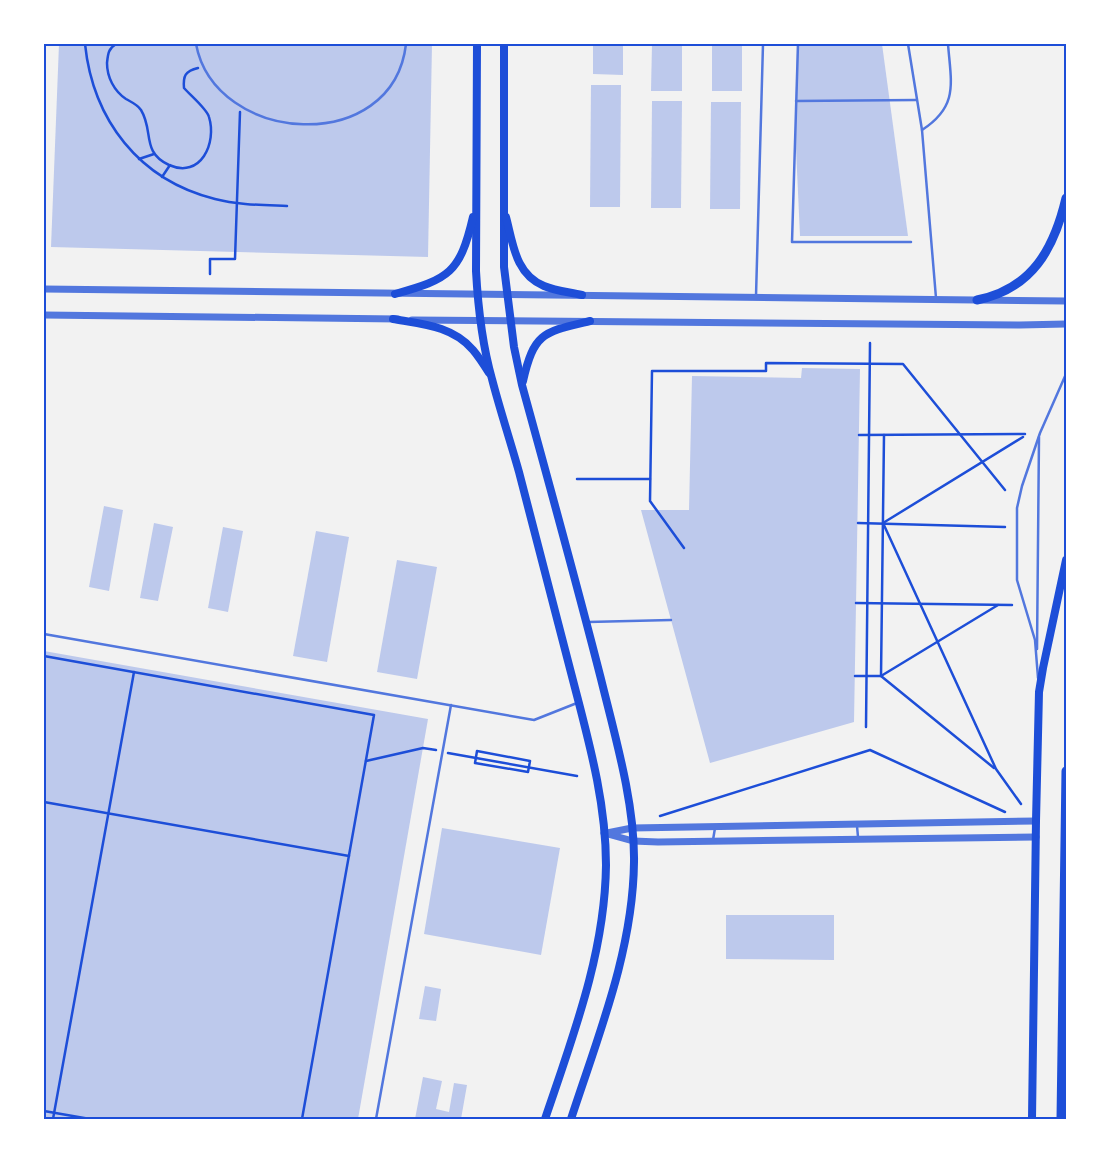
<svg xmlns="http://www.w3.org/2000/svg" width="1110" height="1163" font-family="'Public Sans',sans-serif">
<rect width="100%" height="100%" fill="#f2f2f2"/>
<g fill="#bdc9ec">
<path d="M 59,44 L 432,44 L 428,257 L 51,247 Z"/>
<path d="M 593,44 L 623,44 L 623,75 L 593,74 Z"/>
<path d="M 652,44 L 682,44 L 682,91 L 651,91 Z"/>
<rect x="712" y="44" width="30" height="47"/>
<path d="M 797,44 L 882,44 L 908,236 L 800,236 L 795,127 Z"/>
<path d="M 591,85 L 621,85 L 620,207 L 590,207 Z"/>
<path d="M 652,101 L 682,101 L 681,208 L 651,208 Z"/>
<path d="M 711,102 L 741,102 L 740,209 L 710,209 Z"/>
<path d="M 802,368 L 860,369 L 854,722 L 710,763 L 641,510 L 689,510 L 692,376 L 801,378 Z"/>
<path d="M 104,506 L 123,510 L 109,591 L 89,587 Z"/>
<path d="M 154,523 L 173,527 L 158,601 L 140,598 Z"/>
<path d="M 223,527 L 243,531 L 228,612 L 208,608 Z"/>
<path d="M 316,531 L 349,537 L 327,662 L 293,656 Z"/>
<path d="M 397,560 L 437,567 L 417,679 L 377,672 Z"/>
<path d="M 44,651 L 428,719 L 358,1119 L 44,1119 Z"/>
<path d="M 442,828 L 560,848 L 541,955 L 424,934 Z"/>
<path d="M 726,915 L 834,915 L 834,960 L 726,959 Z"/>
<path d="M 425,986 L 441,989 L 436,1021 L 419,1019 Z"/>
<path d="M 423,1077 L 442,1081 L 436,1109 L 449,1112 L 454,1083 L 467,1085 L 461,1119 L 415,1119 Z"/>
</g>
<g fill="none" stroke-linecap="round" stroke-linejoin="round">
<g stroke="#1d4ed8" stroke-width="2.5">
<path d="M 85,44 C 93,120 139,180 215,199 C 238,205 263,205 287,206"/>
<path d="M 116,44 C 108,49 108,54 107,63 C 107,77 114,91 126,99 C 131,102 137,104 141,110 C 154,131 141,152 169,165 C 201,179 217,143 209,117 C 207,109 190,95 184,88 C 183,76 185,71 198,68"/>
<path d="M 139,159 L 154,154"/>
<path d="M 162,177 L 170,165"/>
<path d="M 210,274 L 210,259 L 235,259 L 240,112"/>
<path d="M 859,435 L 1025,434"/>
<path d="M 884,435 L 881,676 L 994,768"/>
<path d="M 577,479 L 650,479"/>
<path d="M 858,523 L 1005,527"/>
<path d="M 684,548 L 650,501 L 652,371 L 766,371 L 766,363 L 903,364 L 1005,490"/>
<path d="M 856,603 L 1012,605"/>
<path d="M 44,656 L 374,715 L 302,1119"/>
<path d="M 855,676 L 881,676 L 998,605"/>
<path d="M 866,727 L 870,343"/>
<path d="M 477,751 L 530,761 L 528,772 L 475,763 Z"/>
<path d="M 448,753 L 577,776"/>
<path d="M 366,761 L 423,748 L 436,750"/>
<path d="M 44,802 L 349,856"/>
<path d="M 1021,804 L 996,769 L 883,523 L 1023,437"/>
<path d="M 660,816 L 870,750 L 1005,812"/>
<path d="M 44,1111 L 90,1119"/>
<path d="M 53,1119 L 134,672"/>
</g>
<g stroke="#5277de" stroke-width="2.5">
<path d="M 196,44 C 215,145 393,157 406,44"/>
<path d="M 798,44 L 792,242 L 911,242"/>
<path d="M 908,44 L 922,130 L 936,298"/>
<path d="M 796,101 L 916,100"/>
<path d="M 922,130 C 959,106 951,83 948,44"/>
<path d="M 756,296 L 763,44"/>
<path d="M 588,622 L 671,620"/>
<path d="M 44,634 L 534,720 L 577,703"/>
<path d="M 1037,649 L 1039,437"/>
<path d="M 1038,678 L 1035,640 L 1017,580 L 1017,508 L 1022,486 L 1040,433 L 1066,374"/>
<path d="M 857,826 L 858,837"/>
<path d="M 713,840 L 715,828"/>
<path d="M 376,1119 L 451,705"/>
</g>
<g stroke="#5277de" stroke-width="7">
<path d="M 44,289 L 1066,301"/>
<path d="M 44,315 L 398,319"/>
<path d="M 412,320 L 1020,325 L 1066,324"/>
<path d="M 604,833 L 633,841 L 658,842 L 1036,837"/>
<path d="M 607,833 L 632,828 L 1036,821"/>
</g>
<g stroke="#1d4ed8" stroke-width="8">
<path d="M 477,44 L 476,271 C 478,307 482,344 492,379 C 500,410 510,440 519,472 C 538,543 556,616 575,688 C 590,746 606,804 606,865 C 605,953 573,1036 545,1119"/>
<path d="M 504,44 L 504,267 L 514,347 L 522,385 C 549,483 576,581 601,679 C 615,736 635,804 634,862 C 633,951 598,1036 571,1119"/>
<path d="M 506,217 C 513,243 515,274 544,286 C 556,291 569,292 582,295"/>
<path d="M 395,294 C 449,279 460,273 473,217"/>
<path d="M 393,319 C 422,324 453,326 473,350 C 479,357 484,365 489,373"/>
<path d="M 523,381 C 534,332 544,332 590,321"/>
<path d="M 1032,1119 L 1036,821 L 1039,692 L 1043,668 L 1066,560"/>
</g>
<g stroke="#1d4ed8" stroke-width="9">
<path d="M 977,300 C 1032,289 1054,249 1066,198"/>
<path d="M 1061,1119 L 1066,771"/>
</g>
</g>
<rect width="1110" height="1163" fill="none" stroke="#ffffff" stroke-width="90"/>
<rect x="45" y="45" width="1020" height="1073" fill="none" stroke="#1d4ed8" stroke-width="2"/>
</svg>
